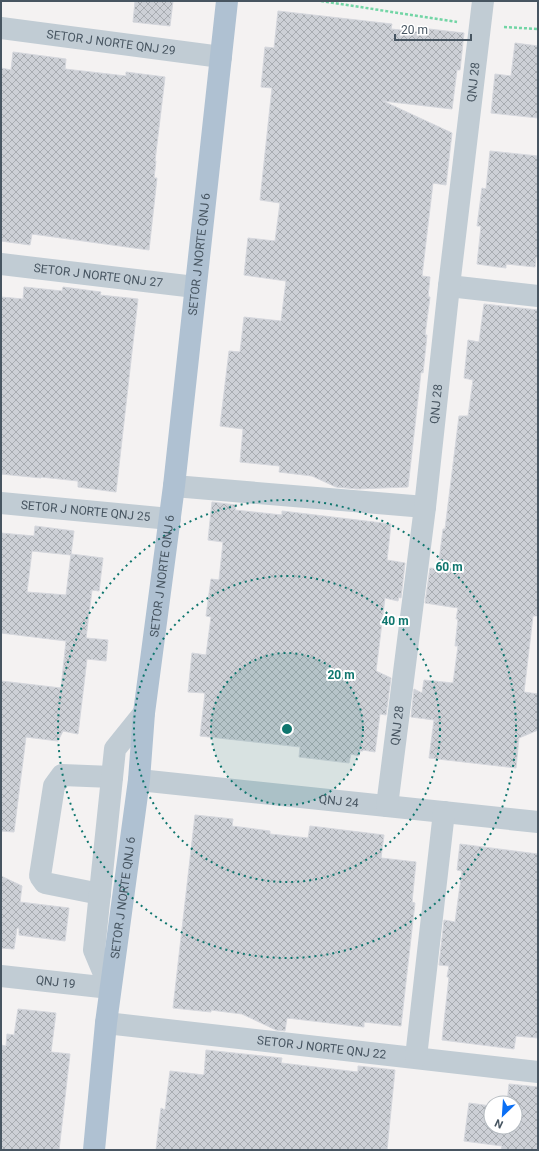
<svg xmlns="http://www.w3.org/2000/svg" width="539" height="1151" font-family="Roboto,sans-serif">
<defs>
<pattern id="building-cross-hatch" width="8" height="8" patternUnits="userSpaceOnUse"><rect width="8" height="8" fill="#cdd0d6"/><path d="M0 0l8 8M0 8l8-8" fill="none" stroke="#a8acb1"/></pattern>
</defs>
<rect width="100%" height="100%" fill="#f4f2f2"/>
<g fill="url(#building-cross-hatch)" stroke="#d5d7dd" fill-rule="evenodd">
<path d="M 135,1 L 173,1 L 170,26 L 133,22 Z"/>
<path d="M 278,11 L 392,24 L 391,29 L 429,33 L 429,29 L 464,33 L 460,70 L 457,70 L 452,109 L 383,101 L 452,133 L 446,185 L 433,183 L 422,276 L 430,277 L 428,297 L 430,297 L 425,335 L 427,335 L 423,373 L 421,372 L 408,487 L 357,489 L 336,487 L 312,476 L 279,472 L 280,466 L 240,462 L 243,429 L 220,426 L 229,351 L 240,352 L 244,317 L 281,321 L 286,281 L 244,275 L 248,238 L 275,241 L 280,203 L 260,200 L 272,88 L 261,87 L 265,47 L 274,48 Z"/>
<path d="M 515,43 L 538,46 L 538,118 L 491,113 L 495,74 L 511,76 Z"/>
<path d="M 13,52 L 66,59 L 65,69 L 126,76 L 126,72 L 165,77 L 155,161 L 156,161 L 154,178 L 157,178 L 149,250 L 32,234 L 30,245 L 1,241 L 1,68 L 11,70 Z"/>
<path d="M 490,151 L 538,156 L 538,258 L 536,257 L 535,267 L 506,264 L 506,268 L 477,264 L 481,226 L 477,226 L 482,188 L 486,189 Z"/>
<path d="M 24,287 L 62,291 L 63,287 L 101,292 L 100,295 L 138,299 L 116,492 L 78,487 L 78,481 L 41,477 L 41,478 L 1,474 L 1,297 L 23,299 Z"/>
<path d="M 484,304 L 538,310 L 538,616 L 533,616 L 524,692 L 538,694 L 538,730 L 519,738 L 516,768 L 429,758 L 434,720 L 411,717 L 414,689 L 422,693 L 424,680 L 453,683 L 458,646 L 455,646 L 458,619 L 456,619 L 458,608 L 425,603 L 430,568 L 438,569 L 443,529 L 445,529 L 459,416 L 468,416 L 473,380 L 464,378 L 468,340 L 479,342 Z"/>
<path d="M 212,502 L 236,505 L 235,510 L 282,515 L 282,511 L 391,524 L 387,560 L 405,563 L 401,598 L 399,597 L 398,601 L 385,598 L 376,671 L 391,678 L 386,715 L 380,714 L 375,752 L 363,750 L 363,751 L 360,751 L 359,756 L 351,754 L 349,763 L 299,757 L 300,747 L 200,736 L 205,693 L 188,692 L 192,653 L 206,655 L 211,617 L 206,616 L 211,579 L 219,580 L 223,542 L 208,540 Z"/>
<path d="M 35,526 L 74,531 L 71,554 L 103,558 L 99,591 L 92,590 L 86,638 L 108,640 L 106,661 L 87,659 L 78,734 L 63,731 L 58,741 L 26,737 L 14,832 L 1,831 L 1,681 L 61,688 L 66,641 L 1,633 L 1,533 L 34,536 ZM 32,551 L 71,555 L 71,554 L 66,595 L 27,592 Z"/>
<path d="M 195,815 L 233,819 L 232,826 L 270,831 L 270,834 L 308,838 L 310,826 L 384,835 L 381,858 L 416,862 L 412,902 L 415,903 L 401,1026 L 364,1022 L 364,1027 L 287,1018 L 285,1031 L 276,1030 L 242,1014 L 211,1010 L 211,1012 L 173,1008 Z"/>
<path d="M 460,844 L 538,854 L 538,1038 L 516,1036 L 514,1049 L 442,1040 L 449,977 L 447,977 L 449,966 L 439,965 L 444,920 L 455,922 L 462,871 L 457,870 Z"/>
<path d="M 1,876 L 22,886 L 20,902 L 69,908 L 65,941 L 19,935 L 19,928 L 17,928 L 14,949 L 1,948 Z"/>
<path d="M 18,1009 L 56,1013 L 51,1052 L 70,1054 L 59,1150 L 1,1150 L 1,1045 L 6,1046 L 7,1034 L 14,1035 Z"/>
<path d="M 206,1050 L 282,1058 L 281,1063 L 358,1072 L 358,1066 L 395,1070 L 387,1150 L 156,1150 L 161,1108 L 165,1110 L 170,1071 L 204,1075 Z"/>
<path d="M 509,1084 L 538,1087 L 538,1150 L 501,1150 L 502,1146 L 464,1141 L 469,1103 L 491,1106 L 491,1127 L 515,1127 L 515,1103 L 507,1103 Z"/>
</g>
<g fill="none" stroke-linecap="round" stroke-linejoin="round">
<g stroke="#72d5a5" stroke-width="2.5" stroke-dasharray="3 2" stroke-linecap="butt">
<path d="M 321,1 L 457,22"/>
<path d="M 504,27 L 538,29"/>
</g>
<g stroke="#c1ccd4" stroke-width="22">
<path id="s1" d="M 1,28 L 221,57"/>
<path id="s2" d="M 1,264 L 195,287"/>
<path d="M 449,286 L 538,296"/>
<path d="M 174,486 L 425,507"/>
<path id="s3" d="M 1,503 L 170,519"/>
<path id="s4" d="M 139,780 L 538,822"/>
<path id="s5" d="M 387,806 L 425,507 L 449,286 L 483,1"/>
<path d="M 100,894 L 45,883 L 40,876 L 54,786 L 62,775 L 112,777"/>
<path id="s6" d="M 1,976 L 110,988 L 94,950 L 115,749 L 144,713"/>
<path id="s7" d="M 106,1023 L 538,1072"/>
<path d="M 416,1057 L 444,812"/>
</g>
<path stroke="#afc1d2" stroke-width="22" id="s8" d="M 94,1150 L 106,1023 L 139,780 L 144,713 L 174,486 L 227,1"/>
</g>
<circle cx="287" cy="729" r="76" fill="#0f766e" fill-opacity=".12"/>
<g fill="none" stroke="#0f766e" stroke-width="2" stroke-dasharray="2 4">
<circle cx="287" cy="729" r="76"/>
<circle cx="287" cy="729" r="153"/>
<circle cx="287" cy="729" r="229"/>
</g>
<g text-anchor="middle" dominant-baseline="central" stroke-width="4" stroke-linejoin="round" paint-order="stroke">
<g font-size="12" fill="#475561" stroke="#fff">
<text stroke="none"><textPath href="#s1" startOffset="111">SETOR J NORTE QNJ 29</textPath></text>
<text stroke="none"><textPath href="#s5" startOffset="729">QNJ 28</textPath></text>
<text stroke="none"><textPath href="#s8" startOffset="902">SETOR J NORTE QNJ 6</textPath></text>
<text stroke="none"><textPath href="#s2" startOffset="98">SETOR J NORTE QNJ 27</textPath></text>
<text stroke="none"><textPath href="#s5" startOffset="405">QNJ 28</textPath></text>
<text stroke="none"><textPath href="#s3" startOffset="85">SETOR J NORTE QNJ 25</textPath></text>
<text stroke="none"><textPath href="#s8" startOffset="578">SETOR J NORTE QNJ 6</textPath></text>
<text stroke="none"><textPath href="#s5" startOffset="81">QNJ 28</textPath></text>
<text stroke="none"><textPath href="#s4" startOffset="201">QNJ 24</textPath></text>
<text stroke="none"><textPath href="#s8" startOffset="254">SETOR J NORTE QNJ 6</textPath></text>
<text stroke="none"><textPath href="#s6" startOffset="55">QNJ 19</textPath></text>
<text stroke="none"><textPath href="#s7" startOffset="217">SETOR J NORTE QNJ 22</textPath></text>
</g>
</g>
<circle cx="287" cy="729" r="6" fill="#0f766e" stroke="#fff" stroke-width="2"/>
<g font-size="12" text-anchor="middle" font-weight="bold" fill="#0f766e" stroke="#fff" stroke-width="4" stroke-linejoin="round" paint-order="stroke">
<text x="449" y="571">60 m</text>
<text x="395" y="625">40 m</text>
<text x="341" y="679">20 m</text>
</g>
<rect width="539" height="1151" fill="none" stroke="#475561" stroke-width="4"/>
<g transform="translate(503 1115) rotate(205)"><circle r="19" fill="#ffffff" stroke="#b5bbc0"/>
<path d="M0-3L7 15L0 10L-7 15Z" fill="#0a6ff5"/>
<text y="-6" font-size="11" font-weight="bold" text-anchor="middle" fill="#475561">N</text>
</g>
<path d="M395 34v6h76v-6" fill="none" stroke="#475561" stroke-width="2"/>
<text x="401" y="34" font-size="12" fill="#475561" stroke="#ffffff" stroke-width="3" paint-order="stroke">20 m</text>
</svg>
